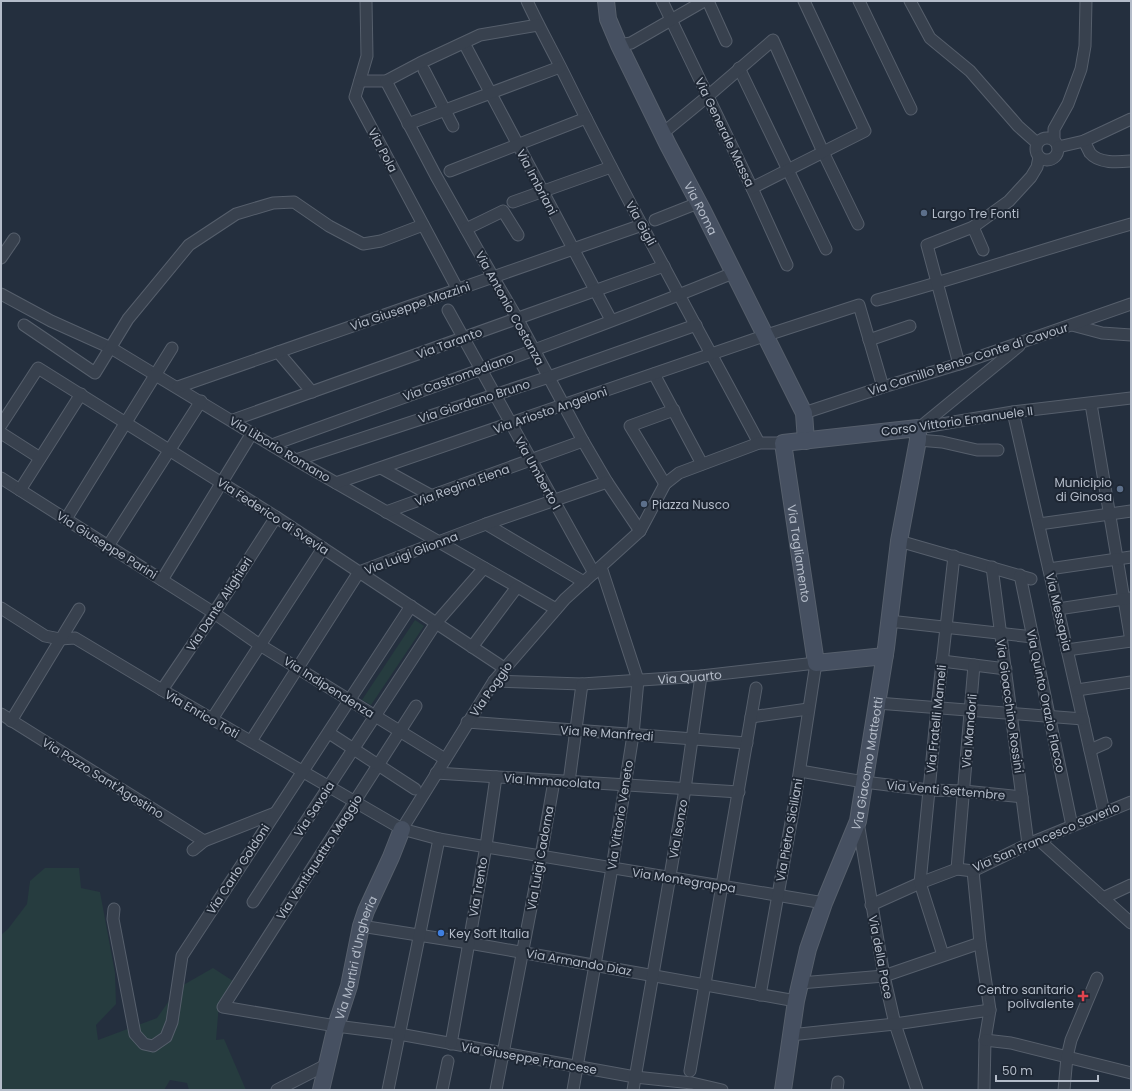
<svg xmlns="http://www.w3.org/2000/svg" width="1132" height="1091" font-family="Poppins,sans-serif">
<rect width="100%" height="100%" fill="#242f3e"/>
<g fill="#263c3f">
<path d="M 415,620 L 424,626 L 371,705 L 362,700 Z"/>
<path d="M 45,868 L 79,868 L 81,888 L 100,892 L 115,973 L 116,1004 L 96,1025 L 98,1040 L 157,1018 L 178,988 L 213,968 L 233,981 L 219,1004 L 216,1040 L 224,1039 L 246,1090 L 189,1090 L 187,1083 L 170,1080 L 164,1090 L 1,1090 L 1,935 L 8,929 L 27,904 L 30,881 Z"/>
</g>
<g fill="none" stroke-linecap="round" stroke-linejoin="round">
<g stroke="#565f6c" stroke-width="13">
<g id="street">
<path d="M 366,1 L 367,56 L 355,97 L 458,290"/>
<path d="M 527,1 C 540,29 555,55 568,82 C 628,204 695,323 759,443"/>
<path d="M 662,1 L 752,188 L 787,265"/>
<path d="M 708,1 L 726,41"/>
<path d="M 859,1 L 911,109"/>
<path d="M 910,1 L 930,38 L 970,71 L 1018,126 L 1037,143"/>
<path d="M 464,43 L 611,320"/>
<path d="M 619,45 L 631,43 L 704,1"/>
<path d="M 739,68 L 826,249"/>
<path d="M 424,70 L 453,126"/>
<path d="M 360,81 L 386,81 L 420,63 L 480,35 L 538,25"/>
<path d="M 386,81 L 436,176 L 493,277 L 517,318 L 583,441 L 607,482 L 640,531"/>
<path d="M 408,124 L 560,67"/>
<path d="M 663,133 L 708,96 L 773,40 L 823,152 L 858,224"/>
<circle cx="1047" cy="149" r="11"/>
<path d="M 1054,140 L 1054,129 L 1068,104 L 1081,69 L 1085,46 L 1086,1"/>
<path d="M 1084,141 C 1086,145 1088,149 1090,153 C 1099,164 1119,162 1131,161"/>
<path d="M 1058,147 L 1084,141 L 1131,119"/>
<path d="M 450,171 L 586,118"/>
<path d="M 752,188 L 865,131 L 804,1"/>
<path d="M 513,202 L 611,167"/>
<path d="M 655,220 L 698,203"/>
<path d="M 973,227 L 983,250"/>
<path d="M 466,229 L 503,211 L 518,235"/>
<path d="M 1,258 L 14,239"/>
<path d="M 1,294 L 51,321 L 111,348 L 296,460 L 556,609"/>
<path d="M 877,300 C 962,277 1046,248 1131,224"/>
<path d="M 448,310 L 594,573"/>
<path d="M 24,325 L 95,373 L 128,319 L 189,245 L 236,214 L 273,203 L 294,202 L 329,226 L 363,244 L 381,241 L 423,225"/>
<path d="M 1072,325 L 1102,333 L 1131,335"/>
<path d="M 869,340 L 910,326"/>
<path d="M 278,352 L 312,392"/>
<path d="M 959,364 L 927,245 L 973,227 L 1009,201 L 1031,177 L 1037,167 L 1039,157"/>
<path d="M 654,374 L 702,464"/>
<path d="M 178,387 L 642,225"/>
<path d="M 1091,404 L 1131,641"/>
<path d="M 1013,412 L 1104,812"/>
<path d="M 804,413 L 883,387 L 959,364 L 1131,304"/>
<path d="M 233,420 L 664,266"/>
<path d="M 1,425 L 38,368 L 276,517 L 504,668"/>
<path d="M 918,428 L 1013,412 L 1131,398"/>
<path d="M 919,428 L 1019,346"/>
<path d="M 1,433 L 40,458"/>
<path d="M 918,440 L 942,442 L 977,450 L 998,450"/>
<path d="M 272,445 C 426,389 582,335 733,273"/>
<path d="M 296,460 L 549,377 L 696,325"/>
<path d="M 381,468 L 432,496"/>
<path d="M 1,478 L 214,613 L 260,645 L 445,759"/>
<path d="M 336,483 L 764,336 L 859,305 L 883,387"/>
<path d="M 665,484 L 630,426 L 674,410"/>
<path d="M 20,490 L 81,394"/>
<path d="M 386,512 L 583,441"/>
<path d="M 66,519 L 172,348"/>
<path d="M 486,524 L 584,582"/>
<path d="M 1039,524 L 1131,511"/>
<path d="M 899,541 L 1031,579"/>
<path d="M 108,546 L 201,401"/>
<path d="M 992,567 L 1028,844"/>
<path d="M 1049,569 L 1131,557"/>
<path d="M 1020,575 L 1072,826"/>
<path d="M 162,580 L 252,433"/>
<path d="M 1,608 L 45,636 L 60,639 L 75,638 L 162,690 L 402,829 L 439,839 L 824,903"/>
<path d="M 1058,609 L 1131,598"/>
<path d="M 889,621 L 1033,637"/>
<path d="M 472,647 L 517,587"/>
<path d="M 1067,650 L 1131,641"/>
<path d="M 942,661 L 1006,669"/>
<path id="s1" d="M 494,681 L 582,684 L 701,676 L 816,663 L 795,800 L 760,995"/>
<path d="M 162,690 L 214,613 L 276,517"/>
<path d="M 1077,690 L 1131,682"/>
<path d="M 877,703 L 1083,719"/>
<path d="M 416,706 L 223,1007 L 336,1026 L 399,1034 L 635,1077 L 692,1083 L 722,1090"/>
<path d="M 1,714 L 204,841"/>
<path d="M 751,717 L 808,709"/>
<path d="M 212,719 L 323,548"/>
<path d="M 11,721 L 79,609"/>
<path d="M 467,722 L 747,743"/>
<path d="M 329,733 L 415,789"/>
<path d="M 251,741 L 359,572 L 486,524 L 607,482"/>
<path d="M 1090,750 L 1106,743"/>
<path d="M 800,771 L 864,782 L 929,790 L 964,791 L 1022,797"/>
<path d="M 436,773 L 739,792"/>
<path d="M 569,782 L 582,684"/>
<path d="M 858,822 L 884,976 L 895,1024 L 917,1090"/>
<path d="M 402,829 L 494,681 L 565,599 L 640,531 L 665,484 L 679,473 L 759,443 L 783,443"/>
<path d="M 1039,840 L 1131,923"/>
<path d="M 193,850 L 204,841 L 275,813"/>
<path d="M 957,869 L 974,665"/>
<path d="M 973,871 L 980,943 L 990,1010 L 985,1040 L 984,1090"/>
<path d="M 1103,898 L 1131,885"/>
<path d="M 253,902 L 436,623 L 484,568"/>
<path d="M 871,905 L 920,883 L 957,869 L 973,871 L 1028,844 L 1131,802"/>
<path d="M 114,909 L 113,919 L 135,1034 L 144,1044 L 153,1046 L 166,1037 L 172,1022 L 182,956 L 411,606"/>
<path d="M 361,926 L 469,943 L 796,1001"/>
<path d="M 943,955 L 920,883 L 937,708 L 954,556"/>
<path d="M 800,983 L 884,976 L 980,943"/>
<path d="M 790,1035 L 895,1024 L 990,1010"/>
<path d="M 985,1040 L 1011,1043 L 1131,1073"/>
<path d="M 451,1044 L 486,846 L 496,777"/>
<path d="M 690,1071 L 756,688"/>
<path d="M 277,1090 L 326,1065"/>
<path d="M 388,1090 L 439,839"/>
<path d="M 442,1090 L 448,1061"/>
<path d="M 496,1090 L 541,856 L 554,781"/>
<path d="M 573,1090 L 612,868 L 633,735 L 638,680 L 601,567"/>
<path d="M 633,1090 L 685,789 L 701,676"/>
<path d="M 837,1090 L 838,1082"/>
<path d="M 1064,1090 L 1067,1057 L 1071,1040 L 1097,978"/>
</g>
</g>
<g stroke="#565f6c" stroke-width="18">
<g id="secondary">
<path id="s2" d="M 606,1 L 608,19 L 619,45 L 668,145 L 703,211 L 804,413 L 806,441"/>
<path id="s3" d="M 321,1090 L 336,1026 L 349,986 L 361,926 L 366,911 L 391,857 L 402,829"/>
<path id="s4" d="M 783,1090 L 796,1001 L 808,949 L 824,903 L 858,821 L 886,648 L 899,541 L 918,440 L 918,428 L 783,443 L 816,663 L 885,656"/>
</g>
</g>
<use href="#street" stroke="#38414e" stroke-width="11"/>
<use href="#secondary" stroke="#465061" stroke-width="16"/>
</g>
<g fill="#5c6f8a" stroke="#1d2633" stroke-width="1.5">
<circle cx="924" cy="213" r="4"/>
<circle cx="1120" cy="489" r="4"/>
<circle cx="644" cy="504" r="4"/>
</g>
<circle fill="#3f7fe0" stroke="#1d2633" stroke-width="1.5" cx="441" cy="933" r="4"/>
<path fill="#e0444e" stroke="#1d2633" stroke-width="1.5" d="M1081 990h4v4h4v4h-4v4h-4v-4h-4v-4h4z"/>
<g text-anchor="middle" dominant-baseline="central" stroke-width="4" stroke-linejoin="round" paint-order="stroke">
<g font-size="12" fill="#b4bcc9" stroke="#1d2633">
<text transform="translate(725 132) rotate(64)">Via Generale Massa</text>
<text transform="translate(383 150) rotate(62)">Via Pola</text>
<text transform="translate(537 182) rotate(62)">Via Imbriani</text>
<text stroke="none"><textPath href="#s2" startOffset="229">Via Roma</textPath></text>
<text transform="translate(641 223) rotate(61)">Via Gigli</text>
<text transform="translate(410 306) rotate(-19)">Via Giuseppe Mazzini</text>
<text transform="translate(510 308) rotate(61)">Via Antonio Costanza</text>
<text transform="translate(449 343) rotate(-20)">Via Taranto</text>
<text transform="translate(968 359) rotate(-18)">Via Camillo Benso Conte di Cavour</text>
<text transform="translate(458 377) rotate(-20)">Via Castromediano</text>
<text transform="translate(474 401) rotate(-18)">Via Giordano Bruno</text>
<text transform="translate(550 410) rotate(-19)">Via Ariosto Angeloni</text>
<text transform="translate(957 421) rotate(-8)">Corso Vittorio Emanuele II</text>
<text transform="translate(280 449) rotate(31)">Via Liborio Romano</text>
<text transform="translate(538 473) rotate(61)">Via Umberto I</text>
<text transform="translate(462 485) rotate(-20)">Via Regina Elena</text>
<text transform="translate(273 516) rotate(33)">Via Federico di Svevia</text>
<text transform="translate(107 545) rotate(32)">Via Giuseppe Parini</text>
<text transform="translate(411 553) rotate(-21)">Via Luigi Glionna</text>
<text stroke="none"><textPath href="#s4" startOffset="926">Via Tagliamento</textPath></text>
<text transform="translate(219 604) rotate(-57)">Via Dante Alighieri</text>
<text transform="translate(1059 612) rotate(77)">Via Messapia</text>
<text stroke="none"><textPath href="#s1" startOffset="196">Via Quarto</textPath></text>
<text transform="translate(329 687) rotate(32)">Via Indipendenza</text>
<text transform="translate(491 689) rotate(-55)">Via Poggio</text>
<text transform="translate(1046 701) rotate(78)">Via Quinto Orazio Flacco</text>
<text transform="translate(1010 706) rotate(82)">Via Gioacchino Rossini</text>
<text transform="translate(202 714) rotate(30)">Via Enrico Toti</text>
<text transform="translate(936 719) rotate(-84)">Via Fratelli Mameli</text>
<text transform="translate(969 731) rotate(-85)">Via Mandorli</text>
<text transform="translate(607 733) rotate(4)">Via Re Manfredi</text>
<text stroke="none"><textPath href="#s4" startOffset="339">Via Giacomo Matteotti</textPath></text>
<text transform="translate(103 778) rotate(32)">Via Pozzo Sant'Agostino</text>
<text transform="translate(552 781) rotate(4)">Via Immacolata</text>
<text transform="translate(946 790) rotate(5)">Via Venti Settembre</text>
<text transform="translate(314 809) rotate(-57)">Via Savoia</text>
<text transform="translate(620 815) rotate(-81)">Via Vittorio Veneto</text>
<text transform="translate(678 829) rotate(-80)">Via Isonzo</text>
<text transform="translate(789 830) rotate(-80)">Via Pietro Siciliani</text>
<text transform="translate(1046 837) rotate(-23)">Via San Francesco Saverio</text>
<text transform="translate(319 857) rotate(-57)">Via Ventiquattro Maggio</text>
<text transform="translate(540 858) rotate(-80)">Via Luigi Cadorna</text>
<text transform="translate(238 869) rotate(-57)">Via Carlo Goldoni</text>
<text transform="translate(684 880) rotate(9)">Via Montegrappa</text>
<text transform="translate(478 887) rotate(-80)">Via Trento</text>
<text transform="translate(881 957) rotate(79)">Via della Pace</text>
<text stroke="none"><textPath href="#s3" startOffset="137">Via Martiri d'Ungheria</textPath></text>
<text transform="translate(579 962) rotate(10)">Via Armando Diaz</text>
<text transform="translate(529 1058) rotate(10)">Via Giuseppe Francese</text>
</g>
<g font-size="12" fill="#b4bcc9" stroke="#1d2633" text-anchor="start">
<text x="932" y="213">Largo Tre Fonti</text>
<text x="1112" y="482" text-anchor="end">Municipio<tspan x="1112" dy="14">di Ginosa</tspan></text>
<text x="652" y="504">Piazza Nusco</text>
<text x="449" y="933">Key Soft Italia</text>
<text x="1074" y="989" text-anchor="end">Centro sanitario<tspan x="1074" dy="14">polivalente</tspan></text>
</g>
</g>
<rect width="1132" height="1091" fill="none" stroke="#b4bcc9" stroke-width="4"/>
<path d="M996 1075v6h102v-6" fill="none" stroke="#b4bcc9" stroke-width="2"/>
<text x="1002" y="1075" font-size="12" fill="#b4bcc9" stroke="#1d2633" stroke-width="3" paint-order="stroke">50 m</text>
</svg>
